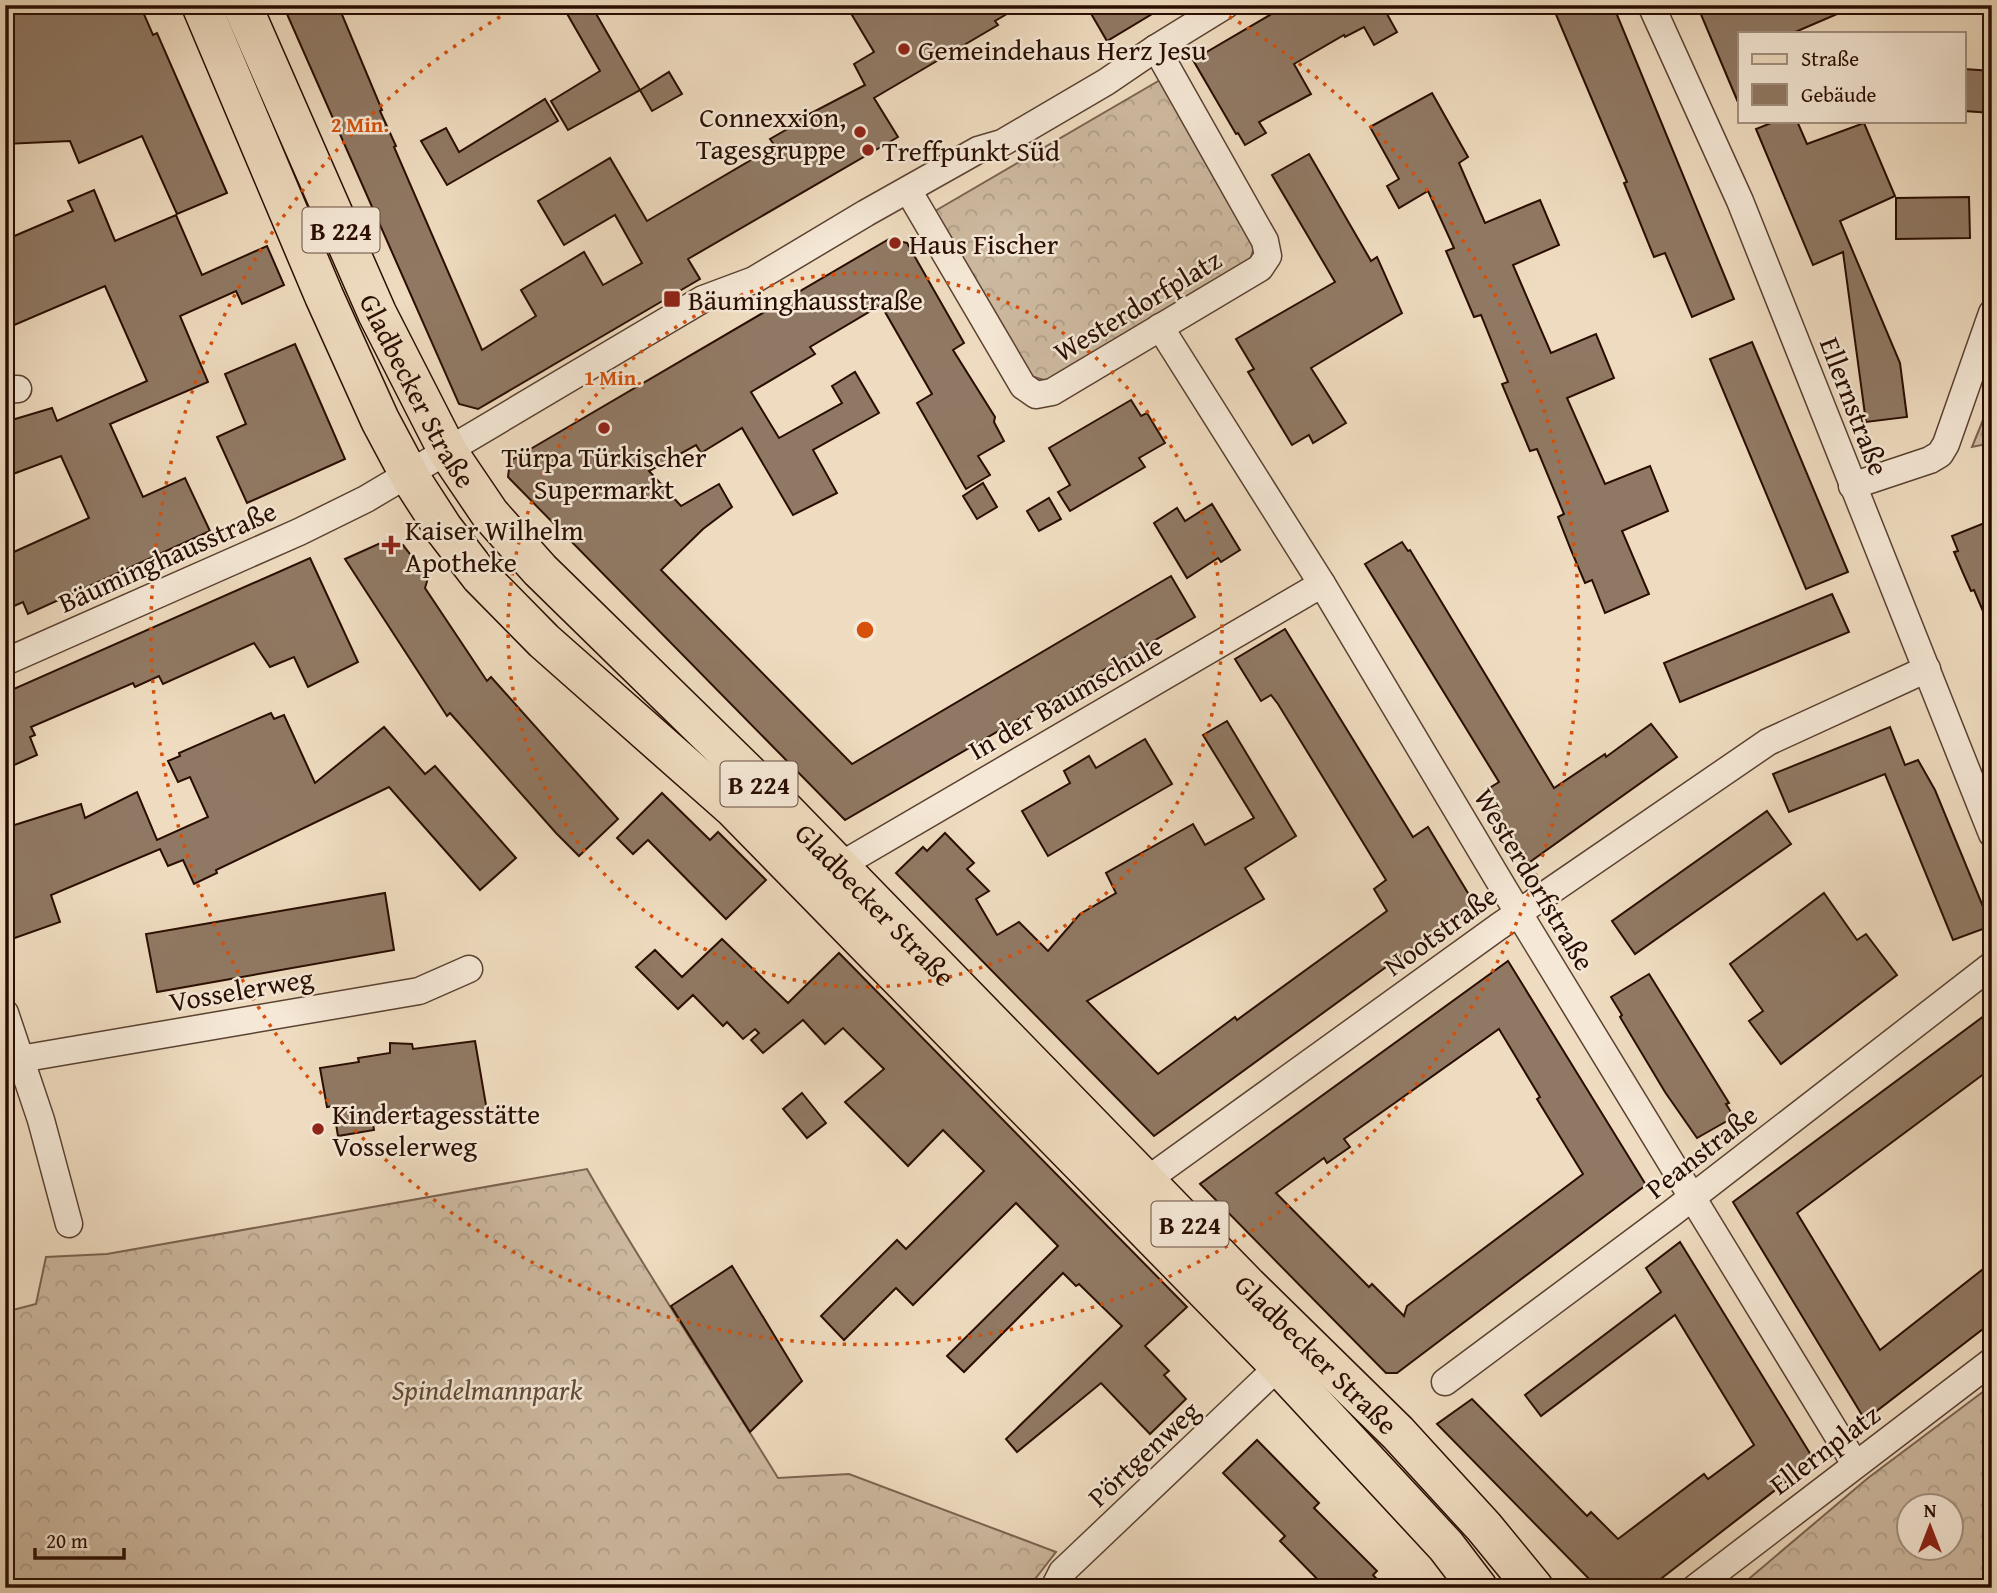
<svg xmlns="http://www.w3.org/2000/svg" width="1997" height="1593" font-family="'Gentium Book Plus',serif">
<defs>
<pattern id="forest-crowns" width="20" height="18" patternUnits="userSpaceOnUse" patternTransform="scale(1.75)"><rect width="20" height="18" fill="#cdb9a0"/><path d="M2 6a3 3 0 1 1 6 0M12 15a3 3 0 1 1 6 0" fill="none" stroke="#b09e88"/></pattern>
</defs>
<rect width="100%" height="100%" fill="#efdcc0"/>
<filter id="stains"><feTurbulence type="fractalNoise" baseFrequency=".00286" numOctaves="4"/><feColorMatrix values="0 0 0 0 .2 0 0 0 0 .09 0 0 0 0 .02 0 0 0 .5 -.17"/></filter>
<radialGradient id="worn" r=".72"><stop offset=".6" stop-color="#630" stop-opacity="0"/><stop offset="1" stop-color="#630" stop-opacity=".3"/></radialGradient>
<g fill="url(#forest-crowns)" stroke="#7b6350" stroke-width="2" fill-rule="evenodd">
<path d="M 1160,80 L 1255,244 L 1249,264 L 1047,381 L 1031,376 L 935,211 Z"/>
<path d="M 1992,398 L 1992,443 L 1972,447 Z"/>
<path d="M 587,1169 C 647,1275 715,1375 778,1478 L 849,1474 L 1056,1552 L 1028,1588 L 5,1588 L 5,1312 L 36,1304 L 46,1257 L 107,1254 Z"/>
<path d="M 1992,1385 L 1992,1588 L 1738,1588 L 1868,1478 ZM 1910,1506 L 1952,1506 L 1952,1548 L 1910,1548 Z"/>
</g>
<g fill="#907964" stroke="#290d01" stroke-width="2" fill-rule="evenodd">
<path d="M 5,5 L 140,5 L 153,35 L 157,33 L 227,193 L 177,214 L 142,136 L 79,163 L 70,141 L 5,144 Z"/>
<path d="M 283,5 L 338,5 L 382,110 L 380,111 L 396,146 L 394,147 L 482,350 L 536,316 L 521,290 L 584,252 L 603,285 L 642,263 L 615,215 L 564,245 L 538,201 L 610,158 L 647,221 L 775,146 L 770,139 L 796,124 L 794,122 L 865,85 L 854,64 L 874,52 L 846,5 L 1022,5 L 995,21 L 998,25 L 874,98 L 898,137 L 688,259 L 700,279 L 478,409 L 459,404 Z"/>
<path d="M 562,5 L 591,5 L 640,90 L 568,130 L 551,101 L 600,71 Z"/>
<path d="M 1086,5 L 1167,5 L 1107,41 Z"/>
<path d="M 1287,5 L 1402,5 L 1387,14 L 1397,32 L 1374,45 L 1364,27 L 1345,37 L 1344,35 L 1294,64 L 1311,94 L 1259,122 L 1266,133 L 1245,145 L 1238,133 L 1236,134 L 1193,60 Z"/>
<path d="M 1552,5 L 1613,5 L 1734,299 L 1692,317 L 1665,253 L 1654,257 L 1624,183 L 1627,182 Z"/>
<path d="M 1697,5 L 1858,5 L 1793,33 L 1740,33 L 1740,107 Z"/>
<path d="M 1964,69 L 1992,71 L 1992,113 L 1964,111 Z"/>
<path d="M 669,72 L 682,94 L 652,111 L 640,90 Z"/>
<path d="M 1432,93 L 1468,157 L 1459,163 L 1485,223 L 1540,200 L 1559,245 L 1513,265 L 1551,353 L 1596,334 L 1614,378 L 1567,398 L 1605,484 L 1650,466 L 1668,511 L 1622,531 L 1649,594 L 1605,613 L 1592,580 L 1585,583 L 1571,550 L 1558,517 L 1564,514 L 1537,449 L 1530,451 L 1502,384 L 1508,382 L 1481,315 L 1474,317 L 1446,251 L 1454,248 L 1428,191 L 1399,208 L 1387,186 L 1399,179 L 1370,127 Z"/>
<path d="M 545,99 L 558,121 L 447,185 L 421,141 L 446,128 L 459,152 Z"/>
<path d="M 1776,121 L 1797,121 L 1807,144 L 1864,123 L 1895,196 L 1840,221 L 1900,363 L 1907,417 L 1866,422 L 1843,252 L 1813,265 L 1756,129 Z"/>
<path d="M 1309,154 L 1371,261 L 1377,257 L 1402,313 L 1311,368 L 1346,423 L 1313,443 L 1309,435 L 1292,445 L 1248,372 L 1254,369 L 1236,339 L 1335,282 L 1272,175 Z"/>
<path d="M 94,190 L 115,241 L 176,215 L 202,275 L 267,246 L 284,285 L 242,304 L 236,291 L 180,316 L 208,382 L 110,424 L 143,497 L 185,478 L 210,531 L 28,614 L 23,602 L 5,610 L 5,556 L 89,518 L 61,456 L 5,477 L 5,422 L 52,408 L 57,421 L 147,381 L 105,286 L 5,329 L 5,240 L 73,211 L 68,201 Z"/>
<path d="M 1969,197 L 1970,238 L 1896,239 L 1896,198 Z"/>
<path d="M 889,239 L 907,243 L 964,343 L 953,350 L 995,417 L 994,422 L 1004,441 L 978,456 L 990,475 L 966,489 L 917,403 L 932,394 L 881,305 L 810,347 L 815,354 L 751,392 L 779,438 L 842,403 L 832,386 L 855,372 L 879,413 L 813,450 L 837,493 L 793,515 L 742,428 L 701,453 L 696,445 L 649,471 L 681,506 L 719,484 L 732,507 L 703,529 L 661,570 L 852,764 L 1171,576 L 1195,617 L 845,820 L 508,477 L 510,461 Z"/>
<path d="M 1752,342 L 1848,572 L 1806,589 L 1710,359 Z"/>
<path d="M 295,344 L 345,459 L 247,503 L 217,437 L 246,424 L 225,374 Z"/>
<path d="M 1131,400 L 1141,416 L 1147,413 L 1165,443 L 1139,458 L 1145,467 L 1070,511 L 1058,492 L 1070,485 L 1049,448 Z"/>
<path d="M 983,483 L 997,507 L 977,519 L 963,496 Z"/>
<path d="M 1049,498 L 1061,519 L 1039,531 L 1027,511 Z"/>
<path d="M 1212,504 L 1240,550 L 1221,562 L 1218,558 L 1187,578 L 1154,523 L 1177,508 L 1185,521 Z"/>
<path d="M 1992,520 L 1992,630 L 1991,630 L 1974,590 L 1971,591 L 1963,573 L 1954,552 L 1958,551 L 1952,536 Z"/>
<path d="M 385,541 L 403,545 L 428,578 L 425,588 L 487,681 L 491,677 L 618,819 L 579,856 L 556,833 L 450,713 L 447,716 L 345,559 Z"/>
<path d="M 1402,542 L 1408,551 L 1410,550 L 1554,788 L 1605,754 L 1606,757 L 1651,724 L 1677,757 L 1527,864 L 1483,792 L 1499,782 L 1365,564 Z"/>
<path d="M 310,558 L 358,662 L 308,687 L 294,657 L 270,667 L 254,643 L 163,684 L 159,676 L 135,687 L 133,683 L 31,727 L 35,735 L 30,737 L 37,755 L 5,769 L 5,677 L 9,677 L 14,689 Z"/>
<path d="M 1832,594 L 1849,632 L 1680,702 L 1664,663 Z"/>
<path d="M 1285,629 L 1413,837 L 1428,827 L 1474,903 L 1154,1136 L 896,873 L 923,847 L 927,851 L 945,833 L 974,863 L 967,869 L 989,891 L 976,899 L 997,935 L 1019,922 L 1048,951 L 1080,914 L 1116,893 L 1106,873 L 1193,824 L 1205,845 L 1254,818 L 1203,735 L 1227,721 L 1296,836 L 1245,868 L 1264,899 L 1087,1001 L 1158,1074 L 1235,1017 L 1237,1020 L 1387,911 L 1374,889 L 1386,880 L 1278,704 L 1271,695 L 1261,701 L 1235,659 Z"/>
<path d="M 271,713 L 274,719 L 284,715 L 315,783 L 384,727 L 425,774 L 435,766 L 516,858 L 480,890 L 389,787 L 216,870 L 217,873 L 194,884 L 183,860 L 168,866 L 160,849 L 51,895 L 60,922 L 12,939 L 5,917 L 5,828 L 81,804 L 85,818 L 137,792 L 157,840 L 208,817 L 190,777 L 178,782 L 168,761 L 180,756 L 179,753 Z"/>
<path d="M 1890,727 L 1905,765 L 1918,760 L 1935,790 L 1991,926 L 1953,940 L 1885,774 L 1789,812 L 1773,774 Z"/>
<path d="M 1145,739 L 1172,784 L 1048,856 L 1022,811 L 1070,783 L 1064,771 L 1089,756 L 1096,768 Z"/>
<path d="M 662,793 L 710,840 L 718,832 L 766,880 L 726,919 L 648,840 L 633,854 L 617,838 Z"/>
<path d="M 1767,811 L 1791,844 L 1635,954 L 1612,921 Z"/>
<path d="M 385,893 L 394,950 L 157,992 L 146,934 Z"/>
<path d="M 1824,893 L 1857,940 L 1866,934 L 1897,975 L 1781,1064 L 1749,1021 L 1763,1011 L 1730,964 Z"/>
<path d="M 722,939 L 788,1003 L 839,953 L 1187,1307 L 1145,1346 L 1169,1371 L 1164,1375 L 1186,1399 L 1150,1434 L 1101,1383 L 1017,1452 L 1006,1439 L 1122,1326 L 1079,1284 L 1076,1286 L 1063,1273 L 964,1372 L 947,1356 L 1058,1246 L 1016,1203 L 913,1305 L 896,1288 L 844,1340 L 821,1316 L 897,1240 L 906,1249 L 984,1171 L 943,1130 L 908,1166 L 845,1102 L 884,1069 L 843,1028 L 825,1044 L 803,1020 L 763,1053 L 751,1040 L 759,1033 L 755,1029 L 743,1039 L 727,1022 L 723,1026 L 693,995 L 678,1009 L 636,967 L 655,950 L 682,977 Z"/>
<path d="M 1508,961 L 1646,1185 L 1397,1373 L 1386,1373 L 1200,1184 ZM 1499,1029 L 1540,1097 L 1537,1099 L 1583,1174 L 1407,1306 L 1404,1316 L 1372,1284 L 1369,1287 L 1276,1193 L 1324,1158 L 1327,1163 L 1350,1147 L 1344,1139 Z"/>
<path d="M 1649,974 L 1729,1103 L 1726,1104 L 1734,1117 L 1697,1138 L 1665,1092 L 1620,1017 L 1622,1015 L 1611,997 Z"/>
<path d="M 1992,1010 L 1992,1059 L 1986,1064 L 1985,1073 L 1797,1213 L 1880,1350 L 1992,1262 L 1992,1322 L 1865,1420 L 1733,1202 Z"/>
<path d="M 475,1041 L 487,1111 L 450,1117 L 449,1111 L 373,1124 L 374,1130 L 338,1136 L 333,1106 L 327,1107 L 320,1068 L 359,1062 L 358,1058 L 390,1053 L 390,1043 L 412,1044 L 413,1049 Z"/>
<path d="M 802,1093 L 826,1123 L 807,1138 L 783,1109 Z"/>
<path d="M 1680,1242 L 1814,1460 L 1649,1588 L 1598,1588 L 1437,1424 L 1472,1399 L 1587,1516 L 1591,1512 L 1618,1539 L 1704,1474 L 1708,1479 L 1754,1445 L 1675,1315 L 1541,1416 L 1525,1395 L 1661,1292 L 1646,1268 Z"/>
<path d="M 732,1266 L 802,1381 L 750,1432 L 671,1306 Z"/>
<path d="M 1257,1440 L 1319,1503 L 1314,1508 L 1377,1571 L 1373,1575 L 1385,1588 L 1326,1588 L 1280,1541 L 1285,1536 L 1223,1473 Z"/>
</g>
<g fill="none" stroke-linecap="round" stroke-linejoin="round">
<g stroke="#5a4131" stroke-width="29">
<g id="street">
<path d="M 1651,5 L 1740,201 L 1992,834"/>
<path d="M 908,190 L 1023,386 L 1036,395 L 1052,392 L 1260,268 L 1268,256 L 1265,241 L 1156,48"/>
<path d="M 1160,327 L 1322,584 L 1504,889 L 1855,1464"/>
<path d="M 5,390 L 18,389"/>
<path d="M 1852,486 L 1930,460 L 1940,454 L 1946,444 L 1992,313"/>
<path d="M 5,662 L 299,532 L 366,499 L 703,299 L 754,280 L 866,213 L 978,150 L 1002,143 L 1106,82 L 1156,48 L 1226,5"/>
<path d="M 841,865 L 1322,584"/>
<path d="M 5,1013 L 41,1120 L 69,1224"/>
<path d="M 20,1059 L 419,991 L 469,969"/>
<path d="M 1147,1180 L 1498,927 L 1768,742 L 1927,669"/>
<path d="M 1445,1382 L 1672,1213 L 1992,965"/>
<path d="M 1054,1588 L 1062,1572 L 1279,1366"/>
<path d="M 1695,1588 L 1992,1361"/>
</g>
</g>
<g stroke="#290d01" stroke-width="41">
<g id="primary">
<path d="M 201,5 L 324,296 L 380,420 L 412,480 L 443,528 L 480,576 L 544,641 L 733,808 L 1279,1366 L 1446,1546 L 1478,1588"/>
<path id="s1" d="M 242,5 L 377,313 L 448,452 L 490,514 L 540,570 L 761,786 L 1248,1286 L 1398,1433 L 1484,1527 L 1534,1588"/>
</g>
</g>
<use href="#street" stroke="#f5e8d6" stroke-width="26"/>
<use href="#primary" stroke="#efdcc0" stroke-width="38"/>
</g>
<g fill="none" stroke="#d5510b" stroke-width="3.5" stroke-dasharray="3.5 7">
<circle cx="865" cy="630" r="357"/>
<path d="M1211 6A714 714 0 1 1 519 6"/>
</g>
<g fill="#8f2418" stroke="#f5e8d6" stroke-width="2.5">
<circle cx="904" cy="49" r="7"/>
<circle cx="860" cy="132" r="7"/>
<circle cx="868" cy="150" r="7"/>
<circle cx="895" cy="243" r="7"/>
<rect x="663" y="290" width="18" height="18" rx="3.5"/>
<circle cx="604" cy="428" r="7"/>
<path d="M387.5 534.5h7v7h7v7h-7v7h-7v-7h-7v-7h7z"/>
<circle cx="318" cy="1129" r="7"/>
</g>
<g text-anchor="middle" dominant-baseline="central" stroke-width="5" stroke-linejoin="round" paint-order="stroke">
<g fill="#f5e8d6" stroke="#664f41" stroke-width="2">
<rect x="302.5" y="207.5" width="77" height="45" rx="5"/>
<rect x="720.5" y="761.5" width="77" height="45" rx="5"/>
<rect x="1151.5" y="1201.5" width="77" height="45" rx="5"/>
</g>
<g font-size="26" font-weight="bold" fill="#290d01">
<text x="341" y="230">B 224</text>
<text x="759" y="784">B 224</text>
<text x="1190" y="1224">B 224</text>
</g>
<g font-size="28" fill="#290d01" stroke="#f5e8d6" text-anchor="start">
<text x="918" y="49">Gemeindehaus Herz Jesu</text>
<text x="846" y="116" text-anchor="end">Connexxion,<tspan x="846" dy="32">Tagesgruppe</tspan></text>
<text x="882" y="150">Treffpunkt Süd</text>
<text x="909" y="243">Haus Fischer</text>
<text x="688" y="299">Bäuminghausstraße</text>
<text x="604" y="456" text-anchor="middle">Türpa Türkischer<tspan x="604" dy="32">Supermarkt</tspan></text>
<text x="405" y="529">Kaiser Wilhelm<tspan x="405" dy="32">Apotheke</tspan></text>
<text x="332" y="1113">Kindertagesstätte<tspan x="332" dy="32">Vosselerweg</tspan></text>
</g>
<g font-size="28" fill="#290d01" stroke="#f5e8d6">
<text transform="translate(1137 305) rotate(-31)">Westerdorfplatz</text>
<text stroke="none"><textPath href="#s1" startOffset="424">Gladbecker Straße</textPath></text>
<text transform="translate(1855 406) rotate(69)">Ellernstraße</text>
<text transform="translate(167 556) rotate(-24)">Bäuminghausstraße</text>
<text transform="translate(1065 697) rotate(-30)">In der Baumschule</text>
<text transform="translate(1535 879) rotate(59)">Westerdorfstraße</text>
<text stroke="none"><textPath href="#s1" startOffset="1116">Gladbecker Straße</textPath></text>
<text transform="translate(1440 930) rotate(-36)">Nootstraße</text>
<text transform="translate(241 989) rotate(-10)">Vosselerweg</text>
<text transform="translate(1701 1151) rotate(-38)">Peanstraße</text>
<text stroke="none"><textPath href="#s1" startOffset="1746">Gladbecker Straße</textPath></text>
<text transform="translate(1824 1449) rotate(-37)">Ellernplatz</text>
<text transform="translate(1143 1453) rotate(-43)">Pörtgenweg</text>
</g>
<g font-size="28" font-style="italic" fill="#624939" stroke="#f5e8d6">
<text x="487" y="1389">Spindelmannpark</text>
</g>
</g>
<circle cx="865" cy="630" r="10" fill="#d5510b" stroke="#f5e8d6" stroke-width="3.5"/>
<g font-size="21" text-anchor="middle" font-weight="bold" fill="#d5510b" stroke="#f5e8d6" stroke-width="5" stroke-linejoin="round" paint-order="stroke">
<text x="360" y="132">2 Min.</text>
<text x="613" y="385">1 Min.</text>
</g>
<rect width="1997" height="1593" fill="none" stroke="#efdcc0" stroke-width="28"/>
<rect x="7" y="7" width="1983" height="1579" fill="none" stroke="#290d01" stroke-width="3.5"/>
<rect x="14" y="14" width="1969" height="1565" fill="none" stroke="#290d01" stroke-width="2"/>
<rect x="1738" y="32" width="228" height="91" fill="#f5e8d6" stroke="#a39081" stroke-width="2"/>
<rect x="1752" y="54" width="35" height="10" fill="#efdcc0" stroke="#a39081" stroke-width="2"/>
<text x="1801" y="66" font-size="21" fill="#290d01">Straße</text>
<rect x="1752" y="84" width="35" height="21" fill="#907964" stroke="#a39081" stroke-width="2"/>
<text x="1801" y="102" font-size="21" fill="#290d01">Gebäude</text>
<g transform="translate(1930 1527)"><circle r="33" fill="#f5e8d6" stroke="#a39081" stroke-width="2"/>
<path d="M0-5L12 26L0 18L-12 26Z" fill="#8f2418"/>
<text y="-10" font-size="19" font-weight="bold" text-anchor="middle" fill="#290d01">N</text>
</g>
<path d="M35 1548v10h89v-10" fill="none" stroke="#290d01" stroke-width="3.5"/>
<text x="46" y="1548" font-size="21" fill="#290d01" stroke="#f5e8d6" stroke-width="5" paint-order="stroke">20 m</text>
<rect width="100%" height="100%" filter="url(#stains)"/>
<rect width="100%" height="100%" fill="url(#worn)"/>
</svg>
